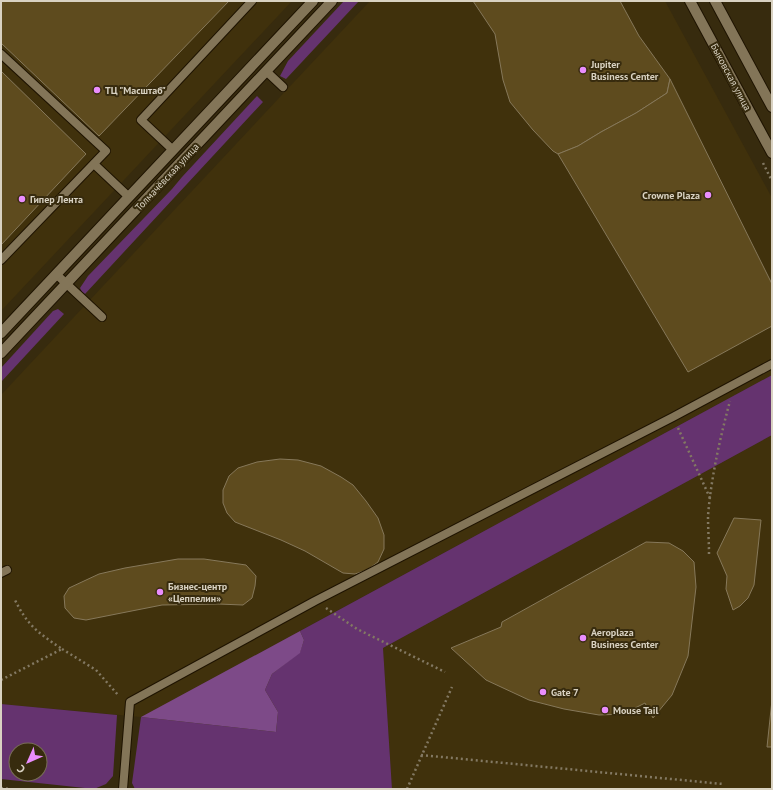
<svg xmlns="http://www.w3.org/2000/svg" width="773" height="790" font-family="'PT Sans',sans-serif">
<rect width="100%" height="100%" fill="#372b0e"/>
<g fill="#40310c">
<path d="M 1,1 L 292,1 L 1,311 Z"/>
<path d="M 370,1 L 665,1 L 772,198 L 772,375 L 141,717 L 1,704 L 1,395 Z"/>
<path d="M 772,435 L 772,789 L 392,789 L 383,648 Z"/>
</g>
<g fill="#65336f" fill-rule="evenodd">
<path d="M 344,1 L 359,1 L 286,79 L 280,76 L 288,61 Z"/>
<path d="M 257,96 L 263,102 L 85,294 L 82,292 L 80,288 L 88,276 L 172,189 L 182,177 Z"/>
<path d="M 58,309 L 64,314 L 1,382 L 1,368 L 53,311 Z"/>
<path d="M 772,375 L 772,435 L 383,648 L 392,789 L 135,789 L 132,783 L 141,717 L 276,732 L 278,712 L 265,690 L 272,674 L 300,652 L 304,640 L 300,631 Z"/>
<path d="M 1,704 L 117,715 L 113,776 L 106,784 L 94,789 L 1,779 ZM 16,750 L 40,750 L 40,774 L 16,774 Z"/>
</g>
<path fill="#7d4a88" d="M 300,631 L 304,640 L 300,653 L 272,674 L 265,690 L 278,712 L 276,732 L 141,717 Z"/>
<g fill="#5e4b1e" stroke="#86785a">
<path d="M 1,1 L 229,1 L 99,136 L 1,43 Z"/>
<path d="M 473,1 L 620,1 L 639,36 L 670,79 L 667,93 L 636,113 L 601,132 L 578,146 L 558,154 L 553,151 L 533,130 L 510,102 L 503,80 L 495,34 Z"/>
<path d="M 1,71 L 86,154 L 1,245 Z"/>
<path d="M 670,79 L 772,284 L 772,326 L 688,372 L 558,154 L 578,146 L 601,132 L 636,113 L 667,93 Z"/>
<path d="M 280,459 L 298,460 L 321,466 L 341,477 L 353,485 L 366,501 L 378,518 L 384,535 L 384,549 L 378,562 L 367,570 L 355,574 L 343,573 L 305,551 L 281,540 L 235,522 L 227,513 L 223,503 L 223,490 L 229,476 L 238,468 L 257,462 Z"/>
<path d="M 734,518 L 761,520 L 754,585 L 748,598 L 740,606 L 733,610 L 726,589 L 727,576 L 717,553 Z"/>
<path d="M 646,542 L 669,543 L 683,551 L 694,562 L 696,587 L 688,656 L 672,695 L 653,718 L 645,703 L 623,714 L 599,715 L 564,709 L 529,700 L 486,680 L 451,648 L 501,627 L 502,622 Z"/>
<path d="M 178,559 L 204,559 L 246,565 L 256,576 L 255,586 L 252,598 L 243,605 L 218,604 L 162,605 L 86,620 L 74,618 L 65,608 L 64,596 L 69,588 L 99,574 L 125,568 Z"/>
<path d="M 772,700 L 772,747 L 767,747 Z"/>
</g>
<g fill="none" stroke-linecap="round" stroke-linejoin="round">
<g stroke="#1e1300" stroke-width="10">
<g id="service">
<path d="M 1,54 L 106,151 L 1,260"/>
<path d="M 266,71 L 283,87"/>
<path d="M 173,150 L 141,120 L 252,1"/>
<path d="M 94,164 L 129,197"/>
<path d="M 56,274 L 102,317"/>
<path d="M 1,573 L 7,570"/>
<path d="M 123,789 L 130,702 L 315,601 L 673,417 L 772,364"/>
</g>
</g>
<g stroke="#1e1300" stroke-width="12">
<g id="minor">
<path d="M 690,1 L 772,153"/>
<path d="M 715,1 L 772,107"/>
<path d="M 1,333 L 313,1"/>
<path d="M 1,353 L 332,1"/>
</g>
</g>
<g stroke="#837963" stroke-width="2.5" stroke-dasharray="2 3" stroke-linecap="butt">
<path d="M 763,163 L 772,181"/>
<path d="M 678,428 L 710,498"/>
<path d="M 709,554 C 709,542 708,529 708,516 C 711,478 720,438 730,401"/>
<path d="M 326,608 L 357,629 L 445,672"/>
<path d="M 62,649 L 96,670 L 119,696"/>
<path d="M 1,680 L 62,649 C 37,632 27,625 14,598"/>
<path d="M 421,755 L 723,784"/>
<path d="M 1,788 L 11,789"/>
<path d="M 407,789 L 452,687"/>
</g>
<use href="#service" stroke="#837558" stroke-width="8"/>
<use href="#minor" stroke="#837558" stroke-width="10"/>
</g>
<g fill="#ea8dfd" stroke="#372b0e" stroke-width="1.5">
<circle cx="583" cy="70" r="4"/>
<circle cx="97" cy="90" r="4"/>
<circle cx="708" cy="195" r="4"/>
<circle cx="22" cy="199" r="4"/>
<circle cx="160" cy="592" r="4"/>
<circle cx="583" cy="638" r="4"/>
<circle cx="543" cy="692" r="4"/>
<circle cx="605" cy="710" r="4"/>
</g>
<g text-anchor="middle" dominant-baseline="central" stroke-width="4" stroke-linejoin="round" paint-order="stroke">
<g font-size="10" font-weight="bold" fill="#d9d2c2" stroke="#372b0e" text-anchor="start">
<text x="591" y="64">Jupiter<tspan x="591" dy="12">Business Center</tspan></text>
<text x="105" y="90">ТЦ "Масштаб"</text>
<text x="700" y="195" text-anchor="end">Crowne Plaza</text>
<text x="30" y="199">Гипер Лента</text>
<text x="168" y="586">Бизнес-центр<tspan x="168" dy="12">«Цеппелин»</tspan></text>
<text x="591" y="632">Aeroplaza<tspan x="591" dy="12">Business Center</tspan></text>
<text x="551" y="692">Gate 7</text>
<text x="613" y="710">Mouse Tail</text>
</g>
<g font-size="10" fill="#d9d2c2" stroke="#372b0e">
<text transform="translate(731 77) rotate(62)">Быковская улица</text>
<text transform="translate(167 177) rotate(-47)">Толмачёвская улица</text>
</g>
</g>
<rect width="773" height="790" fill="none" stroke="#d9d2c2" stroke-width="4"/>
<g transform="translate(28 762) rotate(225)"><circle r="19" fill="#372b0e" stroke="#786e56"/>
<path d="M0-3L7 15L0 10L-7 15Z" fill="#ea8dfd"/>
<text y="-6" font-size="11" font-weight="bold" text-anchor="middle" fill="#d9d2c2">С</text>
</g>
</svg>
